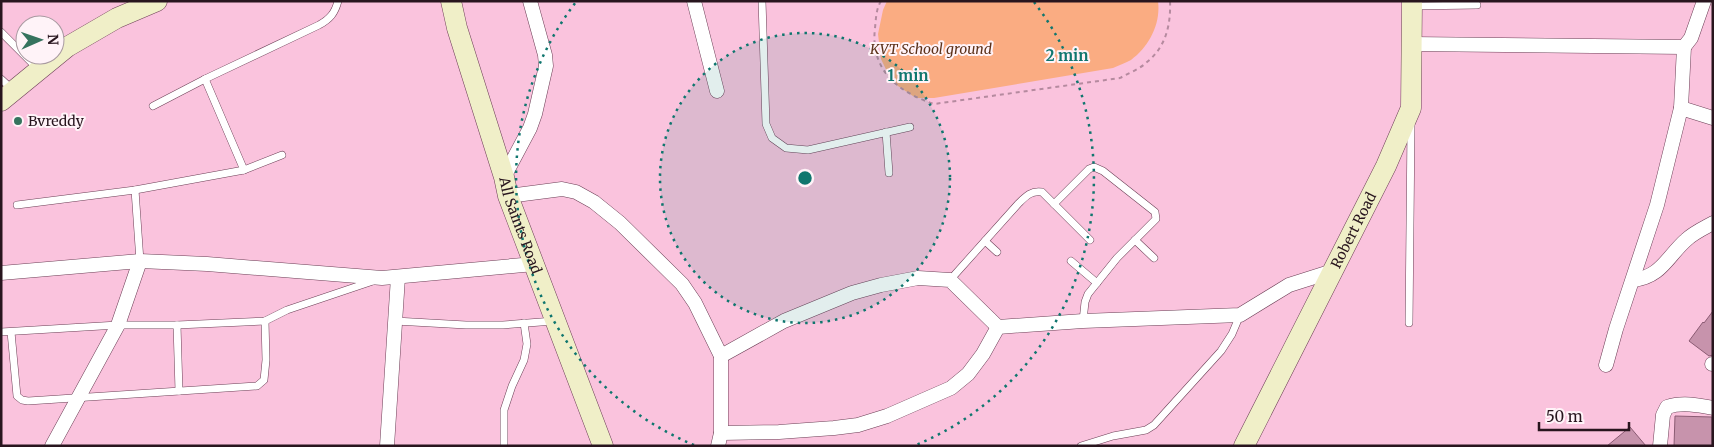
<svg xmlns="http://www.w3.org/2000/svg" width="1714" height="447" font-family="Merriweather,serif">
<rect width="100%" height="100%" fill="#fac3dd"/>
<path fill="#faac82" d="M 887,1 L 1158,1 C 1161,24 1149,47 1131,60 C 1126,63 1119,65 1113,68 L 934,98 L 916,98 L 892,82 L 881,59 L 878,34 L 883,10 Z"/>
<g fill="#c793ac" stroke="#8b5b73">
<path d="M 1713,311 L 1713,355 L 1709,356 L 1689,341 L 1703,322 L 1704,323 Z"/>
<path d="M 1675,416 L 1712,417 L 1712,446 L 1674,446 Z"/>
<path d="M 1630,427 L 1646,446 L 1607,446 Z"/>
</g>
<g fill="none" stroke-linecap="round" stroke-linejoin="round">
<g stroke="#6c3f56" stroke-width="8">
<g id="lane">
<path d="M 762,1 L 766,124 L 772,138 L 786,148 L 808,150 L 910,127"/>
<path d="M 1412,6 L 1477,5"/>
<path d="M 1,32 L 38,69"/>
<path d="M 1,79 L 12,89"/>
<path d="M 205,79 L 244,170"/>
<path d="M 153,106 L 205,79 L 319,25 C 330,19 335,13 338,1"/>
<path d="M 886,132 L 889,173"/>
<path d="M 135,190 L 140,261"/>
<path d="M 1054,204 L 1089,169 L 1094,167 L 1103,171 L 1155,212 L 1156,219 L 1117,258 L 1088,294 L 1085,302 L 1083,321"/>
<path d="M 17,205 L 135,190 L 244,170 L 282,155"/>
<path d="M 1135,240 L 1154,258"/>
<path d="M 985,241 L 997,252"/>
<path d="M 1071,261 L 1097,283"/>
<path d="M 950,280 L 1018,204 C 1025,197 1031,190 1042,192 L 1090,240"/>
<path d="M 395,321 L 466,325 L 503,325 L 554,321"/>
<path d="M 1409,323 L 1411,126"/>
<path d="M 177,325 L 179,391"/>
<path d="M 1,332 L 118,325 L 177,325 L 265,321 L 287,310 L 373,281"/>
<path d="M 11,332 L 17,396 L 22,400 L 28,401 L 257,386 L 264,380 L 266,360 L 265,321"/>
<path d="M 504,446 L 504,410 L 512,386 L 524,360 L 527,344 L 524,323"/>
<path d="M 1081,446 L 1113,436 L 1146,430 L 1154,425 L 1221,351 L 1232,334 L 1240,315"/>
</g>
</g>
<g stroke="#6c3f56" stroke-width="15">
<g id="street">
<path d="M 694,1 L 717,91"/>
<path d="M 1412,44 L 1684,47 L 1691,38 L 1704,1"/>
<path d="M 1684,47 L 1681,108 L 1713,118"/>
<path d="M 504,177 L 530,128 L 535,114 L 546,66 L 545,55 L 530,1"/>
<path d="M 508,196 L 562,189 L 576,192 L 594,202 L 620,223 L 682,284 L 695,303 L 721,356 L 721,433 L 718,446"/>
<path d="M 1,273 L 140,261 L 207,264 L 382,278 L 534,264"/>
<path d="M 1633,280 C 1661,277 1667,257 1686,240 C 1693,233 1704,228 1713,223"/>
<path d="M 721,356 L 784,321 L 852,293 L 881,285 L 918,278 L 950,280 L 998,327"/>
<path d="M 1712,364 L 1713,364"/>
<path d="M 1606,365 L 1616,329 L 1657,205 L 1681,108"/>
<path d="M 721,433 L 779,432 L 834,428 L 858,425 L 887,416 L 951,388 L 968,374 L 983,354 L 998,327 L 1083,321 L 1240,315 L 1289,285 L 1333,271"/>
<path d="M 52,446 L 118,325 L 140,261"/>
<path d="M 387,446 L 398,277"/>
<path d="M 1660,446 L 1663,415 L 1667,407 C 1682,402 1698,405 1713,408"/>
</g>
</g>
<g stroke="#6c3f56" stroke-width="21">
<g id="secondary">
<path id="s1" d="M 451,1 L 457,28 L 504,177 L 508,196 L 603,446"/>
<path d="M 1,101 L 67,47 L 117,18 L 157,1"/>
<path id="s2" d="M 1244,446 L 1386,166 L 1411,108 L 1412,1"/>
</g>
</g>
<path stroke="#b58a9f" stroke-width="2" stroke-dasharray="4 4" stroke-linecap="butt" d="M 881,1 C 876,9 876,19 875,28 C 870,70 898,92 934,104 L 1120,78 C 1129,73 1140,69 1147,62 C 1166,47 1171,24 1170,1"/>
<use href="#lane" stroke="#fff" stroke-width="7"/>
<use href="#street" stroke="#fff" stroke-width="14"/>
<use href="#secondary" stroke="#f0efc8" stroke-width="20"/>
</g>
<circle cx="805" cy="178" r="145" fill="#0f766e" fill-opacity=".12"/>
<g fill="none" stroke="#0f766e" stroke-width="2.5" stroke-dasharray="2.5 5">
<circle cx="805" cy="178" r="145"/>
<path d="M694 445A289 289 0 0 1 576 2M1034 2A289 289 0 0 1 916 445"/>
</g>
<circle fill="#36735e" stroke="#fff3f8" stroke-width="2" cx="18" cy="121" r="5"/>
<g text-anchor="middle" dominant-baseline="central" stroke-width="4" stroke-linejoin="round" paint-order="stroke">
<g font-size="14" font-style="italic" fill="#5c321a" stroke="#fff3f8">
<text x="931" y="49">KVT School ground</text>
</g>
<g font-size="14" fill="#28151e" stroke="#fff3f8" text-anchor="start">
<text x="28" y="121">Bvreddy</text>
</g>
<g font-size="14" fill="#28151e" stroke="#fff3f8">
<text stroke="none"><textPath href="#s1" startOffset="235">All Saints Road</textPath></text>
<text stroke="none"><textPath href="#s2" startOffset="242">Robert Road</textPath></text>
</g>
</g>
<circle cx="805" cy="178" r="8" fill="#0f766e" stroke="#fff3f8" stroke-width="2.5"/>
<g font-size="15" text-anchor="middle" font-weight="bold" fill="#0f766e" stroke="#fff3f8" stroke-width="4" stroke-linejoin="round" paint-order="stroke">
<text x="1067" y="61">2 min</text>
<text x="908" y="81">1 min</text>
</g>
<rect width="1714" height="447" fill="none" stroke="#28151e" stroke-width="5"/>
<g transform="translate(40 40) rotate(88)"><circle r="24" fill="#fff3f8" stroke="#a99aa1"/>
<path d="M0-4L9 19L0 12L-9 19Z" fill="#36735e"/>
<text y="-8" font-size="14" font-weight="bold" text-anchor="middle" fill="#28151e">N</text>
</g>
<path d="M1539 422v8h90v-8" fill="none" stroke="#28151e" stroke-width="2.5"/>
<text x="1546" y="422" font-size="15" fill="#28151e" stroke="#fff3f8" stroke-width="4" paint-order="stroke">50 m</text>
</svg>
